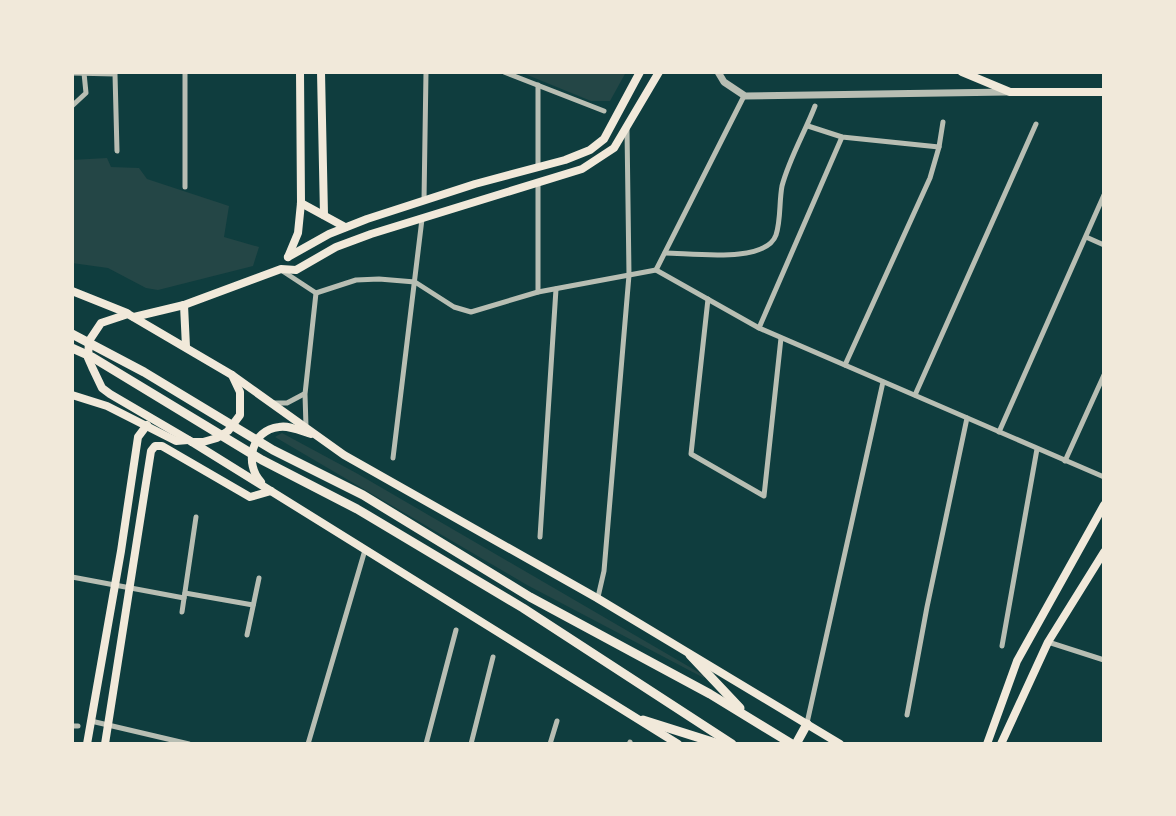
<svg xmlns="http://www.w3.org/2000/svg" width="1176" height="816" font-family="Karla,sans-serif">
<rect width="100%" height="100%" fill="#0f3d3e"/>
<g fill="#244646">
<path d="M 520,72 L 626,72 L 610,101 L 591,101 Z"/>
<path d="M 107,158 L 111,167 L 139,168 L 147,179 L 229,206 L 224,237 L 259,247 L 253,266 L 158,290 L 146,288 L 108,268 L 72,263 L 72,160 Z"/>
<path d="M 282,433 L 358,474 L 705,676 L 704,678 L 527,585 L 275,437 Z"/>
</g>
<g fill="none" stroke-linecap="round" stroke-linejoin="round">
<g stroke="#b8beb3" stroke-width="5">
<path d="M 504,72 L 604,111"/>
<path d="M 72,73 L 115,74 L 117,151"/>
<path d="M 72,106 L 86,93 L 84,73"/>
<path d="M 808,126 L 842,137 L 939,147"/>
<path d="M 538,167 L 538,85"/>
<path d="M 538,182 L 538,292"/>
<path d="M 185,187 L 185,72"/>
<path d="M 424,200 L 426,72"/>
<path d="M 1086,237 L 1104,245"/>
<path d="M 665,253 C 691,253 766,264 776,235 C 781,220 779,202 782,186 C 789,159 805,132 815,106"/>
<path d="M 281,270 L 316,293 L 356,280 L 379,279 L 415,282 L 454,307 L 471,312 L 538,292 L 656,270 L 759,328 L 1104,477"/>
<path d="M 656,270 L 744,96"/>
<path d="M 708,299 L 691,454 L 764,496 L 781,338"/>
<path d="M 759,328 L 842,137"/>
<path d="M 845,365 L 930,178 L 939,147 L 943,122"/>
<path d="M 915,395 L 1036,124"/>
<path d="M 273,403 L 287,403 L 304,394"/>
<path d="M 306,427 L 305,394 L 316,293"/>
<path d="M 999,432 L 1104,195"/>
<path d="M 393,458 L 422,219"/>
<path d="M 1065,461 L 1104,375"/>
<path d="M 540,537 L 556,289"/>
<path d="M 72,577 L 184,598"/>
<path d="M 185,593 L 253,605"/>
<path d="M 598,597 L 604,571 L 629,275 L 627,129"/>
<path d="M 182,612 L 196,517"/>
<path d="M 247,635 L 259,578"/>
<path d="M 1048,642 L 1104,660"/>
<path d="M 1002,646 L 1037,449"/>
<path d="M 907,715 L 927,607 L 967,418"/>
<path d="M 91,721 L 189,744"/>
<path d="M 807,723 L 883,382"/>
<path d="M 72,726 L 78,726"/>
<path d="M 308,744 L 365,550"/>
<path d="M 426,744 L 456,630"/>
<path d="M 471,744 L 493,657"/>
<path d="M 550,744 L 557,721"/>
<path d="M 629,744 L 630,742"/>
</g>
<path stroke="#b8beb3" stroke-width="7" d="M 718,72 L 724,82 L 745,96 L 1008,92"/>
<g stroke="#f1e9da" stroke-width="8">
<path d="M 321,72 L 324,215"/>
<path d="M 962,72 L 1010,92 L 1104,92"/>
<path d="M 301,203 L 345,227"/>
<path d="M 288,257 L 329,234 L 367,219 L 475,184 L 565,160 L 590,150 L 604,139 L 640,72"/>
<path d="M 288,257 L 298,233 L 301,203 L 300,72"/>
<path d="M 72,291 L 127,313"/>
<path d="M 184,305 L 186,347"/>
<path d="M 128,314 L 232,375 L 240,392 L 240,415 L 228,431 L 217,438 L 203,442 L 192,442 L 110,394 L 102,388 L 92,367 L 88,358 L 89,341 L 101,323 Z"/>
<path d="M 134,317 L 184,305 L 281,269 L 296,270 L 336,247 L 371,234 L 582,169 L 614,148 L 659,72"/>
<path d="M 232,375 L 344,455 L 597,598 L 840,744"/>
<path d="M 72,395 L 107,406 L 176,441 L 188,440"/>
<path d="M 192,442 L 678,744"/>
<path d="M 261,482 C 244,464 251,430 279,427 C 289,425 301,431 311,434"/>
<path d="M 87,744 L 121,551 L 138,437 L 147,425"/>
<path d="M 105,744 L 151,451 L 155,446 L 162,446 L 250,497 L 271,491"/>
<path d="M 987,744 L 1017,661 L 1104,505"/>
<path d="M 1001,744 L 1048,642 L 1104,552"/>
</g>
<g stroke="#f1e9da" stroke-width="9">
<path d="M 72,334 L 144,372 L 273,450 L 363,495 L 530,597 L 710,694 L 792,744"/>
<path d="M 72,348 L 92,357 L 262,460 L 357,509 L 523,608 L 732,744"/>
<path d="M 690,655 L 740,708"/>
<path d="M 643,720 L 719,744"/>
<path d="M 796,744 L 807,724"/>
</g>
</g>
<rect width="1176" height="816" fill="none" stroke="#f1e9da" stroke-width="148"/>
</svg>
